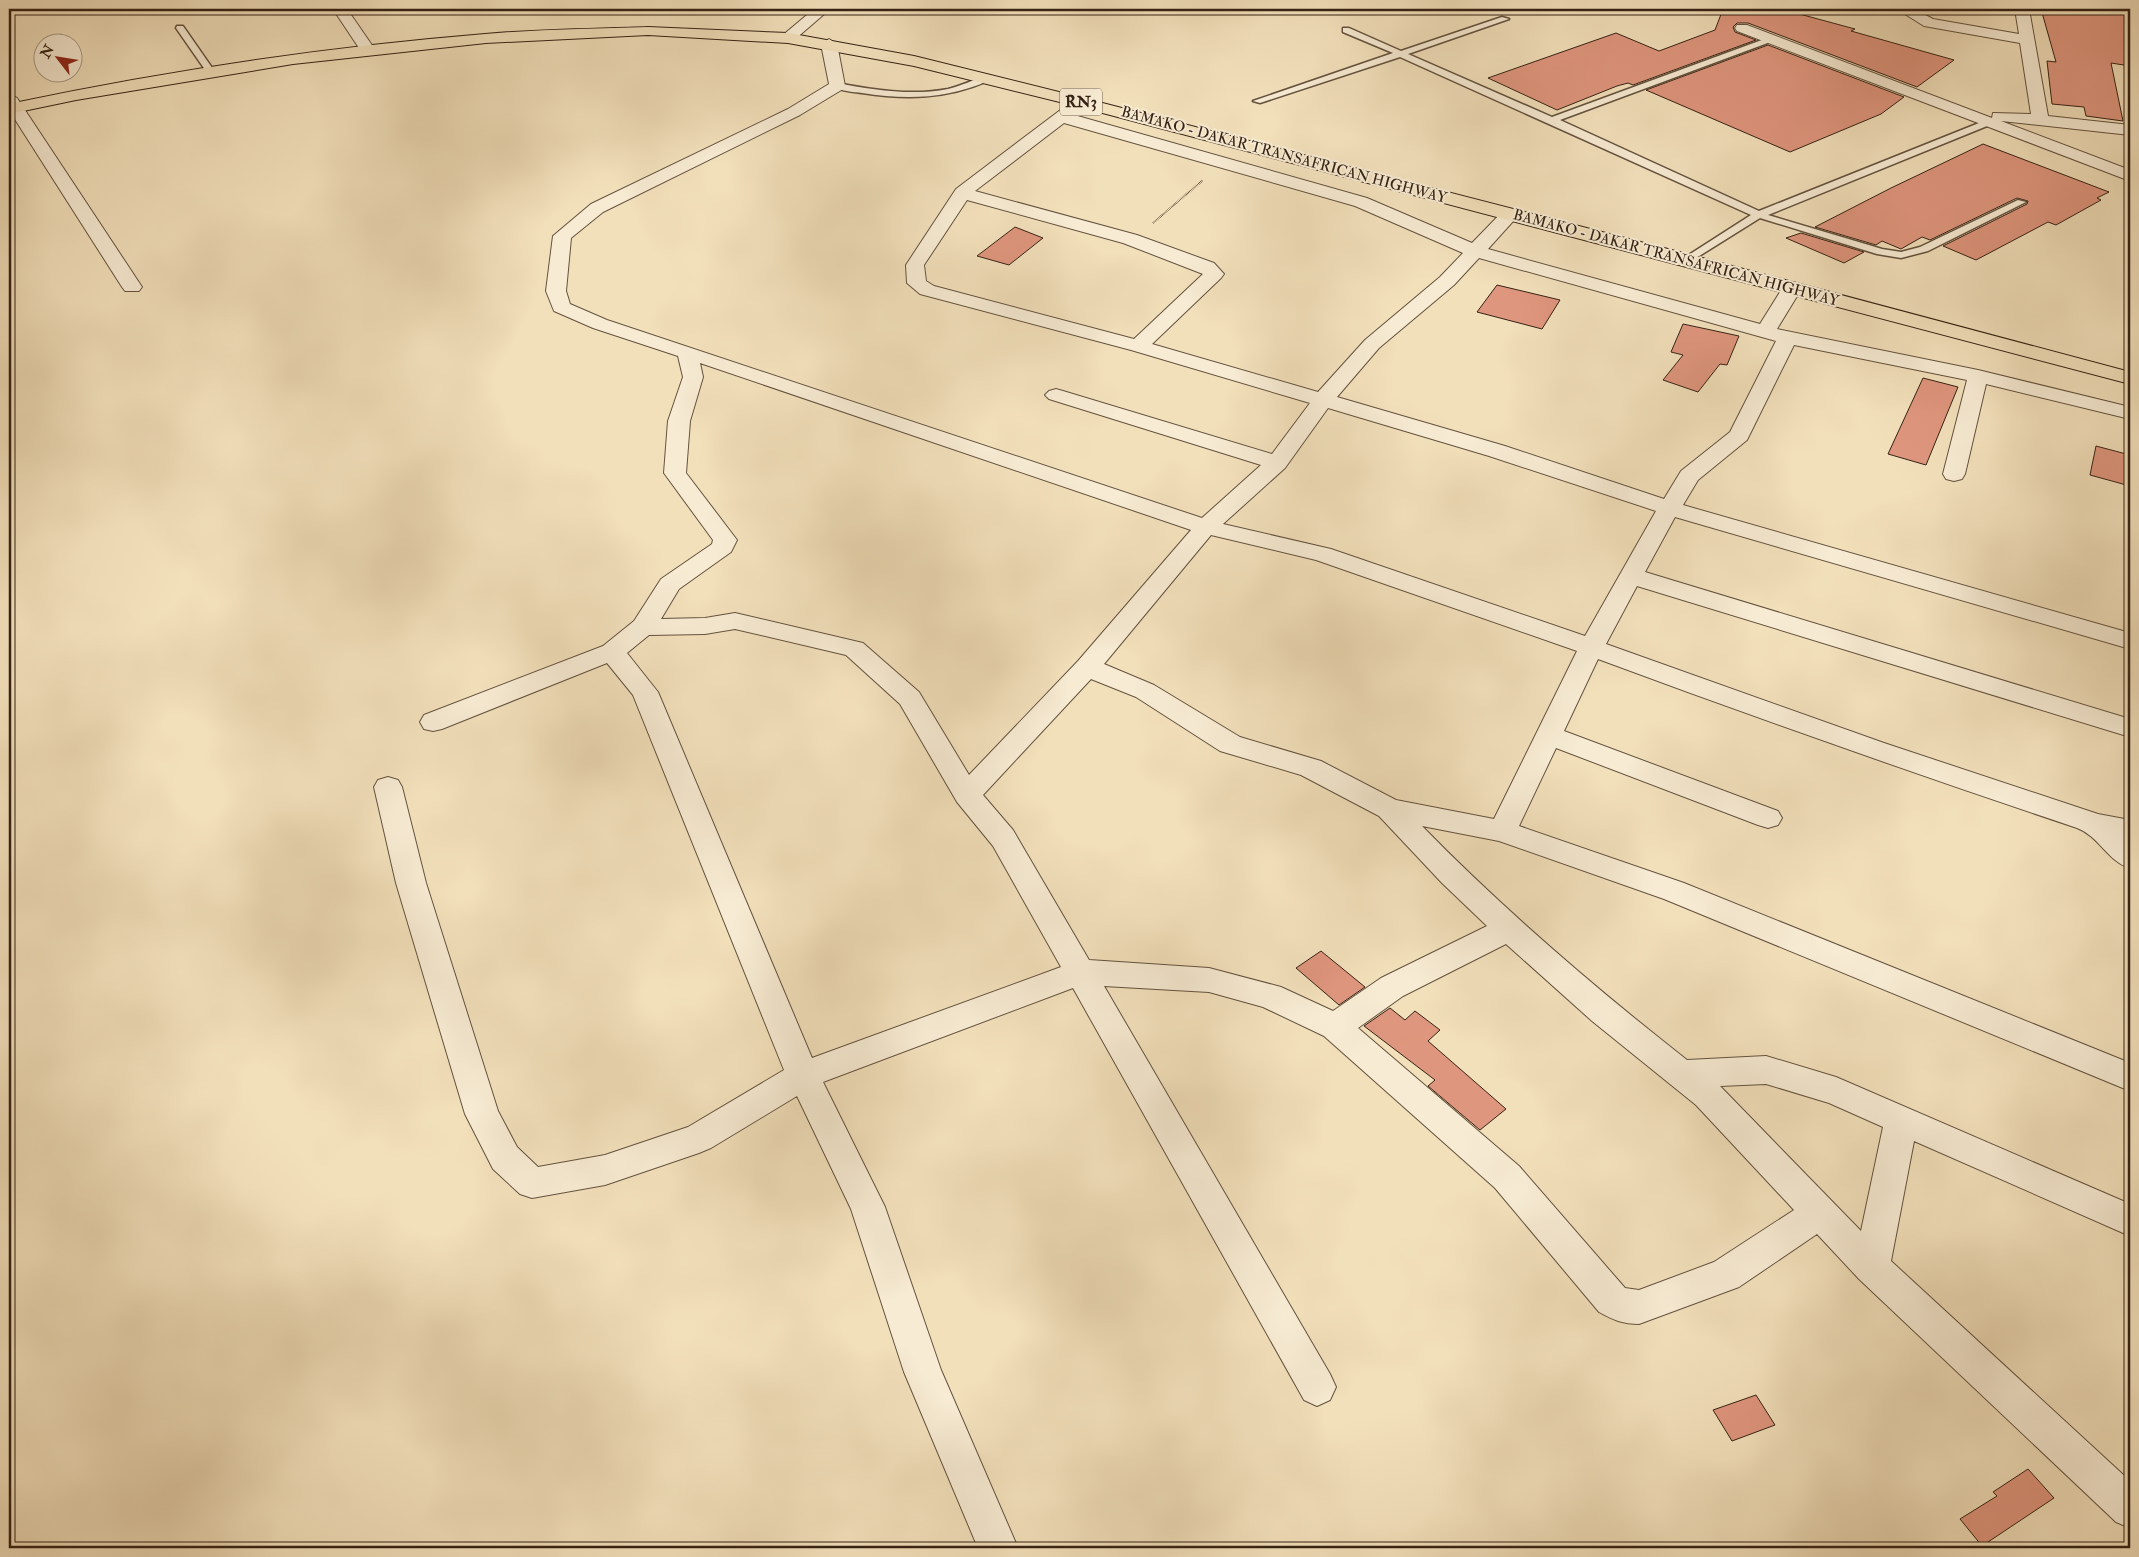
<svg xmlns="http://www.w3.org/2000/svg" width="2139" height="1557" font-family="'IM FELL Double Pica',serif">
<rect width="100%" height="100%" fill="#f2e0bb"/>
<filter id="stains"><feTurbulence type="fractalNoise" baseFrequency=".004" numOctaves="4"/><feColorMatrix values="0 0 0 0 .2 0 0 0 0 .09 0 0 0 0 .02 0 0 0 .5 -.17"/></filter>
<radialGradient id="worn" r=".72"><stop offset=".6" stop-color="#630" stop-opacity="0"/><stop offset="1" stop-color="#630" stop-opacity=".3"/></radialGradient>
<g fill="#df967e" stroke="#352214">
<path d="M 1723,9 L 1781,9 L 1855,29 L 1851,31 L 1954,60 L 1917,87 L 1748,23 L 1737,23 L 1733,27 L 1735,32 L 1756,40 L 1633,85 L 1628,83 L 1617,86 L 1557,110 L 1488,78 L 1616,33 L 1659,51 L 1715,30 Z"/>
<path d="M 2041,9 L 2124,9 L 2130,35 L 2130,66 L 2111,63 L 2123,121 L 2086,116 L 2084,107 L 2052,104 L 2047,61 L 2056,62 Z"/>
<path d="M 1768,45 L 1904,97 L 1881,114 L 1790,152 L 1646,90 Z"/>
<path d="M 1983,144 L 2109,192 L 2097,198 L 2101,200 L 2056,225 L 2048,222 L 1976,260 L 1943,246 L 2027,204 L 2028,201 L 2017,198 L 1930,240 L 1922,237 L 1901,249 L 1882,241 L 1876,245 L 1815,227 L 1891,188 Z"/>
<path d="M 1015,227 L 1043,238 L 1009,265 L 977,256 Z"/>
<path d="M 1801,233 L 1864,252 L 1844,263 L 1786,238 Z"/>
<path d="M 1497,285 L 1560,300 L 1542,329 L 1477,312 Z"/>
<path d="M 1683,324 L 1739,336 L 1727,365 L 1720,364 L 1698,392 L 1663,380 L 1683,355 L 1671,352 Z"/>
<path d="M 1923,378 L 1958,387 L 1926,465 L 1888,454 Z"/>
<path d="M 2096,446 L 2130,455 L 2130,486 L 2090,475 Z"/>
<path d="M 1321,951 L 1365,987 L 1339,1005 L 1296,968 Z"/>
<path d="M 1390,1008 L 1405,1020 L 1415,1011 L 1440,1030 L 1428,1041 L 1506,1109 L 1480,1130 L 1428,1086 L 1435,1080 L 1364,1026 Z"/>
<path d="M 1756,1395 L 1775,1425 L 1732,1441 L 1713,1410 Z"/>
<path d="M 2028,1469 L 2054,1498 L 1982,1546 L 1960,1519 L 1997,1496 L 1993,1492 Z"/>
</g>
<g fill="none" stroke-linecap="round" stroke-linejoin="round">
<g stroke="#64523e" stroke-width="3">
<g id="service">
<path d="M 1502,17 L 1509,19 L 1408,54 L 1552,117 L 1770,37 L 1773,37 L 1773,41 L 1560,120 L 1759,211 L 1989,119 L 1992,120 L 1992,124 L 1768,215 L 1882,249 L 1901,252 L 1920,247 L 2018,200 L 2026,202 L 1928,251 L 1901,258 L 1877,254 L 1760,218 L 1688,263 L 1684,262 L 1684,258 L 1751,215 L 1400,57 L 1260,103 L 1253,101 L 1393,53 L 1343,32 L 1343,28 L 1349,28 L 1401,51 Z"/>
<path d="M 177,26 L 183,26 L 215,72 L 214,74 L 208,74 L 176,28 Z"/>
<path d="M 985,76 L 988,77 L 988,81 C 947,99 906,100 862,93 C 853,92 840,91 833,86 L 837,83 C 873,90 912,96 948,89 C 961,86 973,80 985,76 Z"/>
</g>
</g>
<g stroke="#64523e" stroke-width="2">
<g id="minor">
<path d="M 333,9 L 347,9 L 376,51 L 373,54 L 363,54 Z"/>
<path d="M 814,9 L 830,9 L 793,41 L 783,41 L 780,38 L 783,35 Z"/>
<path d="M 1897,9 L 1914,9 L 1933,19 L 2019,34 L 2015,9 L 2029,9 L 2048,116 L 2130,125 L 2130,135 L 2001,121 L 2130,170 L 2130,181 L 1737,31 L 1735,28 L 1737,25 L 1747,25 L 1992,118 L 1993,113 L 2031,114 L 2020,43 L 1924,26 Z"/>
<path d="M 829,39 L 837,44 L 845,86 L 843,89 L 800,115 L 603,212 L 571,238 L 566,291 L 570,304 L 607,320 L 1202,518 L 1261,465 L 1049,399 L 1045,395 L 1049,391 L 1056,389 L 1063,391 L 1272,454 L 1310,403 L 1131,350 L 920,294 L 907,283 L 906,265 L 956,189 L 1075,99 L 1081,97 L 1089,102 L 1074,115 L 1367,198 L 1472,243 L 1504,210 L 1516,210 L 1519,214 L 1516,218 L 1488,249 L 1760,324 L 1785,284 L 1799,284 L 1802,288 L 1777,329 L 1978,370 L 2130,407 L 2130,419 L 1986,384 L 1965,474 L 1962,479 L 1954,481 L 1946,479 L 1943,474 L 1967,380 L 1794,345 L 1747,440 L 1698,480 L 1683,505 L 2130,633 L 2130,649 L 1675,517 L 1645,572 L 2130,719 L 2130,737 L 1637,586 L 1606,644 L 1884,743 L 2098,814 L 2130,820 L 2130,868 C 2108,862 2099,836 2077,828 C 1916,774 1757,718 1598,659 L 1564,731 L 1778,811 L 1782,818 L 1778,825 L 1768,828 L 1758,825 L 1556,748 L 1519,826 L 1684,883 L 2130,1063 L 2130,1091 L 1664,899 L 1499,841 L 1422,826 C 1505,911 1594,987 1687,1060 L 1766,1056 L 1836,1077 L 2130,1204 L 2130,1236 L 1914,1141 L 1891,1261 L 2130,1481 L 2130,1528 L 2116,1522 L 1859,1279 L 1817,1234 L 1739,1287 L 1639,1324 C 1623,1324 1613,1320 1599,1312 L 1495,1188 L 1324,1036 L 1263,1007 L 1209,992 L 1104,986 L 1330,1374 L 1336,1387 L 1330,1400 L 1317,1406 L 1304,1400 L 1073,988 L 823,1082 L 885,1207 L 941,1370 L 1018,1548 L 978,1548 L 904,1372 L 851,1209 L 797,1096 L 711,1148 L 699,1153 L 605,1185 L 532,1198 L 520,1194 L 493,1169 L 465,1114 L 396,883 L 374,787 L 378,780 L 388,777 L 398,780 L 402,787 L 426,883 L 498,1111 L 517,1147 L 538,1167 L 605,1155 L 688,1127 L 784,1070 L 633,695 L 607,663 L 442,729 L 433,731 L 424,729 L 420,722 L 424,715 L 603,646 L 634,621 L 661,579 L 712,544 L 713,540 L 664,473 L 668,421 L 683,377 L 678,356 L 593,328 L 554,311 L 546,291 L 553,236 L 591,204 L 788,109 L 829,84 L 821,44 ZM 1064,123 L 1355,206 L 1463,253 L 1440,277 L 1365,340 L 1318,392 L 1152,344 L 1221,278 L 1224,274 L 1214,263 L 1137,235 L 975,191 ZM 967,200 L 1123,243 L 1203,274 L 1134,339 L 934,286 L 926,281 L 924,265 ZM 1479,258 L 1776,341 L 1730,432 L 1681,471 L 1664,499 L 1505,446 L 1337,397 L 1379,348 L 1454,285 ZM 700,363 L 1191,530 L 1078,661 L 969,775 L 919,692 L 863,643 L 735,613 L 705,618 L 661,619 L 679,589 L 731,552 L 737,540 L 686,473 L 690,421 L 703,377 ZM 1328,408 L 1489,456 L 1656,511 L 1585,636 L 1331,549 L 1223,524 L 1285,468 ZM 1211,535 L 1316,560 L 1577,651 L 1494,819 L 1396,800 L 1321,761 L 1240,737 L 1154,685 L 1104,664 ZM 735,629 L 846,655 L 900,704 L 957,802 L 993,846 L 1061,967 L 812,1058 L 658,692 L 627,653 L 649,635 L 705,634 ZM 1091,679 L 1136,697 L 1220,751 L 1301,775 L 1379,816 L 1442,883 L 1487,926 L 1381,978 L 1333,1011 L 1281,987 L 1209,968 L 1089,960 L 1013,830 L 983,795 ZM 1506,944 L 1592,1021 L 1696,1105 L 1794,1210 L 1714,1262 L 1639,1290 L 1625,1288 L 1519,1166 L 1358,1028 L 1403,996 ZM 1766,1084 L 1829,1103 L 1883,1127 L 1861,1231 L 1720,1086 Z"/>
<path d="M 9,93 L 17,98 L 142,287 L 139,291 L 125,291 L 122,287 L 9,110 Z"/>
</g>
</g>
<g stroke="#352214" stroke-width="2">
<path id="trunk" d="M 648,27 L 788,33 L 914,56 L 1087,99 L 1695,256 L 2130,372 L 2130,384 L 1076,106 L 914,66 L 788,43 L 648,35 L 486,43 L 293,64 L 76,100 L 9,114 L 9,104 C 166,71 325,47 485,34 C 539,29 594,29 648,27 Z"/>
</g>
<path stroke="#352214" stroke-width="2" stroke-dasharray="0.5 1" stroke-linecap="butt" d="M 1153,223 L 1203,180"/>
<use href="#service" fill="#f7ebd3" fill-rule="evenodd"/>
<use href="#minor" fill="#f7ebd3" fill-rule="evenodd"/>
<use href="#trunk" fill="#f2e0bb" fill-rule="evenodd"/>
</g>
<g text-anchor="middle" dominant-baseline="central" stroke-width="4" stroke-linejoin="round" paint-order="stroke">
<g font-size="15" fill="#352214" stroke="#f7ebd3">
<text transform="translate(1284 155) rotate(15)">BAMAKO - DAKAR TRANSAFRICAN HIGHWAY</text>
<text transform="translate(1676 258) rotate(15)">BAMAKO - DAKAR TRANSAFRICAN HIGHWAY</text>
</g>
<rect fill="#f7ebd3" stroke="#6f5e4d" stroke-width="1" x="1060" y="88.5" width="42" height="27" rx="4"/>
<g font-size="16" font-weight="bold" fill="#352214">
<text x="1081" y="102">RN3</text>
</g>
</g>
<rect width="2139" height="1557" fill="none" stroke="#f2e0bb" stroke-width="30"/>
<rect x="10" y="10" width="2119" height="1537" fill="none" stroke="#352214" stroke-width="2.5"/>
<rect x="15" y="15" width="2109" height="1527" fill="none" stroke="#352214"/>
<g transform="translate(58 58) rotate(301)"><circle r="24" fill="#f7ebd3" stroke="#a99b87"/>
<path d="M0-4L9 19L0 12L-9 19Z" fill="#8f2418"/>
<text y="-8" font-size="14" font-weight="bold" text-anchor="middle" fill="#352214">N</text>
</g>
<rect width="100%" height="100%" filter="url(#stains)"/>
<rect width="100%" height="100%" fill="url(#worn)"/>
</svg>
